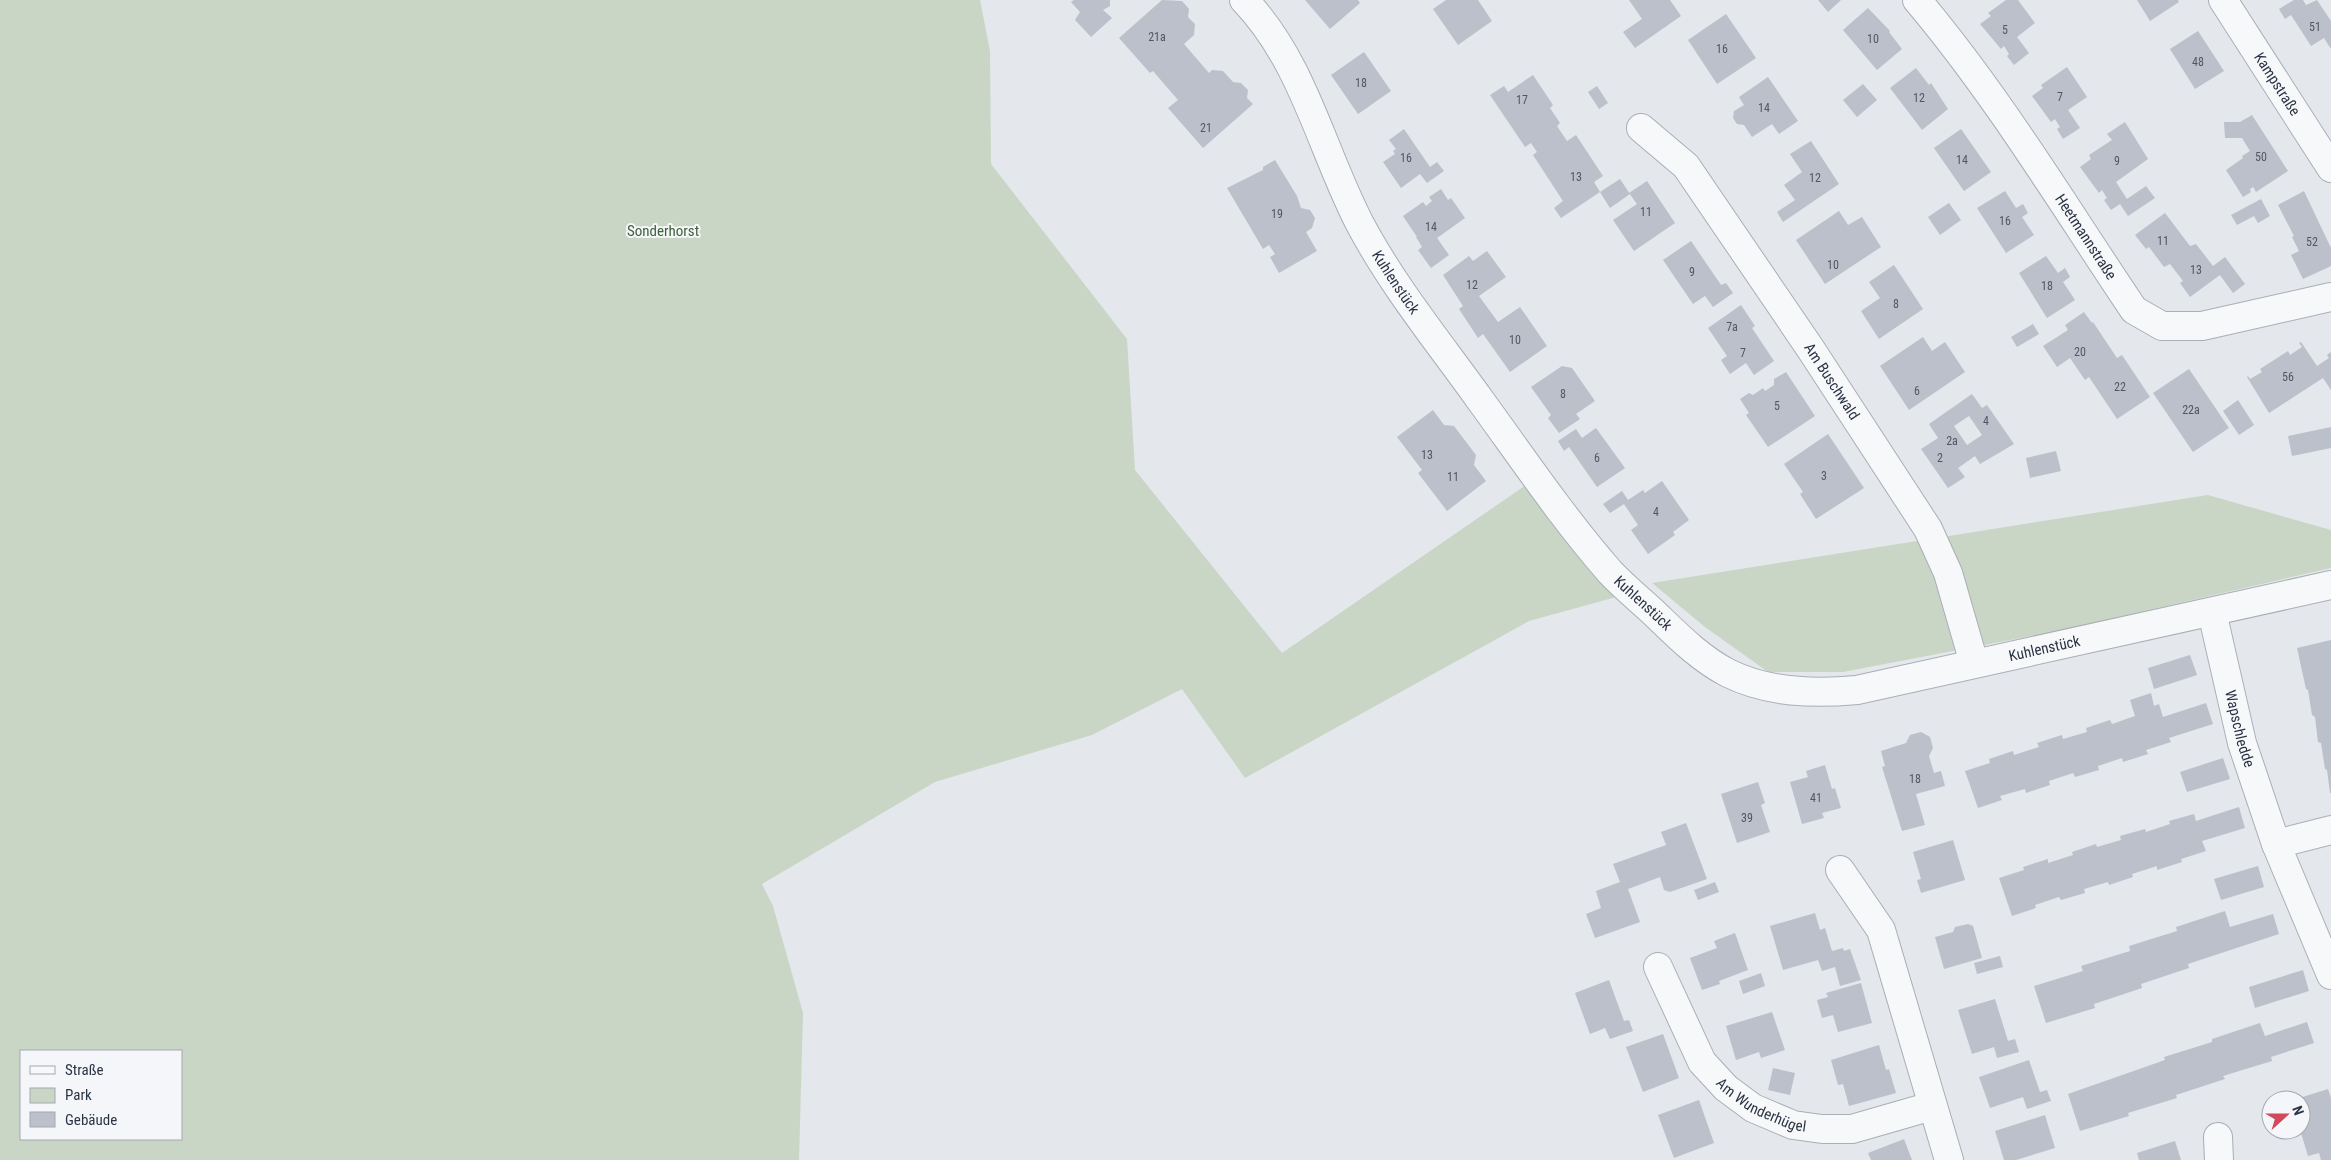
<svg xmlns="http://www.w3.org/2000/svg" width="2331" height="1160" font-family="'Roboto Condensed',sans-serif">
<rect width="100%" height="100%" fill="#e4e7ec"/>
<g fill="#c9d6c5" fill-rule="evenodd">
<path d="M 0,0 L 980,0 L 990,51 L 991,164 L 1127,339 L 1135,470 L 1282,653 L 1526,485 L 1620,596 L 1529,621 L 1245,778 L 1182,689 L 1092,735 L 935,782 L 762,884 L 773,906 L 803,1013 L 799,1160 L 0,1160 ZM 21,1051 L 181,1051 L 181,1139 L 21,1139 Z"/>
<path d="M 2208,495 L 2331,530 L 2331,568 L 2057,631 L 1843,672 L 1768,672 L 1705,627 L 1652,583 Z"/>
</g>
<g fill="#bbc0ca" fill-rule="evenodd">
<path d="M 1074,0 L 1110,0 L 1110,6 L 1103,10 L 1112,18 L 1091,37 L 1075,20 L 1080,12 L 1071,2 Z"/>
<path d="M 1162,0 L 1182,1 L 1189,9 L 1188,17 L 1195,24 L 1194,35 L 1184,44 L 1209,73 L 1212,70 L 1223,71 L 1233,82 L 1241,83 L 1248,90 L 1247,98 L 1253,104 L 1203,148 L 1168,108 L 1178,100 L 1153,71 L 1150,73 L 1119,38 Z"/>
<path d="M 1305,0 L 1358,0 L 1360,3 L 1330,29 Z"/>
<path d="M 1446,0 L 1478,0 L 1492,21 L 1458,45 L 1433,9 Z"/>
<path d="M 1629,0 L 1670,0 L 1681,16 L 1635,48 L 1623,32 L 1642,19 Z"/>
<path d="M 1818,0 L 1841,0 L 1828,12 Z"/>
<path d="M 2006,0 L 2018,0 L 2035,23 L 2017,37 L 2029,53 L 2014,65 L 2007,56 L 2009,54 L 2004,46 L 2001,49 L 1980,24 L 1991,16 L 1988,13 Z"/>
<path d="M 2137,0 L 2178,0 L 2179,2 L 2150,21 Z"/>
<path d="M 2294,0 L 2303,0 L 2306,5 L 2317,0 L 2331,21 L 2331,49 L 2324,38 L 2311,46 L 2291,15 L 2285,19 L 2279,9 Z"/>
<path d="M 1868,8 L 1890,31 L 1889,32 L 1902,49 L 1877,70 L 1843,30 Z"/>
<path d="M 1726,14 L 1756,58 L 1717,84 L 1688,40 Z"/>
<path d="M 2198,31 L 2224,71 L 2195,89 L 2170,49 Z"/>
<path d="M 1364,52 L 1391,91 L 1358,114 L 1331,75 Z"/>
<path d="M 2067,67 L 2087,97 L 2068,110 L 2080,128 L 2063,139 L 2057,129 L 2060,127 L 2055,119 L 2051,122 L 2032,96 L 2043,88 L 2041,85 Z"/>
<path d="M 1916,68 L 1929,85 L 1931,83 L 1948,109 L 1922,130 L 1890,88 Z"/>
<path d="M 1533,75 L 1553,105 L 1550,108 L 1560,123 L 1557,126 L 1567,141 L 1576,135 L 1603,176 L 1594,182 L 1600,192 L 1620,179 L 1630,194 L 1610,208 L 1600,192 L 1561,218 L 1554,208 L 1563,201 L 1533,155 L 1537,152 L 1531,143 L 1525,147 L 1490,95 L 1504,86 L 1508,92 Z"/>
<path d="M 1768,77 L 1798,121 L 1779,134 L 1772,124 L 1752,137 L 1744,125 L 1737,124 L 1733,118 L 1734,111 L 1744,105 L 1739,97 Z"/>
<path d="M 1863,84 L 1877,100 L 1857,117 L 1843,100 Z"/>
<path d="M 1597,86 L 1608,103 L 1599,109 L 1588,92 Z"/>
<path d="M 2252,115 L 2288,171 L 2256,192 L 2253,187 L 2250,189 L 2251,192 L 2243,197 L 2226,170 L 2243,158 L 2242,156 L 2250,151 L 2242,138 L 2225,138 L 2224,122 L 2240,122 Z"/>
<path d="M 2125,122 L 2148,159 L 2116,182 L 2127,199 L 2146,186 L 2155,198 L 2128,216 L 2120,204 L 2111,210 L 2104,200 L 2107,198 L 2102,190 L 2099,193 L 2080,167 L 2091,159 L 2089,155 L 2112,140 L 2107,134 Z"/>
<path d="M 1404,129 L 1430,167 L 1437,162 L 1444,171 L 1427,183 L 1420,174 L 1401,188 L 1383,162 L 1395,154 L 1393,151 L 1396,149 L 1389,140 Z"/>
<path d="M 1961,129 L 1991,172 L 1964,191 L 1934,148 Z"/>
<path d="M 1811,141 L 1839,184 L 1783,222 L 1777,212 L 1795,200 L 1784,185 L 1802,172 L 1790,154 Z"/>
<path d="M 1275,160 L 1297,196 L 1301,208 L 1310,210 L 1315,218 L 1312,228 L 1306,232 L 1317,251 L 1279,273 L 1270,257 L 1275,254 L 1269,245 L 1263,249 L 1227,188 L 1263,170 L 1263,167 Z"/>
<path d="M 1647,181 L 1675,223 L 1634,251 L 1613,220 L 1637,204 L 1629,193 Z"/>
<path d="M 1441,189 L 1448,200 L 1451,198 L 1465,218 L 1437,238 L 1449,255 L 1431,268 L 1418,250 L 1422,247 L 1416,237 L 1417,237 L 1403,216 L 1423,202 L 1426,206 L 1432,201 L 1429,197 Z"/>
<path d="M 2005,191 L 2016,208 L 2023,204 L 2028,213 L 2022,217 L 2034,235 L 2006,253 L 1977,208 Z"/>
<path d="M 2304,191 L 2331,248 L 2331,266 L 2303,279 L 2291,255 L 2299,251 L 2292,237 L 2294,236 L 2278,205 Z"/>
<path d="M 2261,199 L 2270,216 L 2258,223 L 2254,216 L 2237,225 L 2231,215 Z"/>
<path d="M 1949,203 L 1961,220 L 1940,235 L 1928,217 Z"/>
<path d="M 1839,211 L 1848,225 L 1862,217 L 1881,247 L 1825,284 L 1796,240 Z"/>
<path d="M 2165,213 L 2190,246 L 2196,244 L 2213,266 L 2225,257 L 2245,284 L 2233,293 L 2220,275 L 2190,297 L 2180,283 L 2183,281 L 2170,264 L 2164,267 L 2149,247 L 2146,249 L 2135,235 Z"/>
<path d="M 1691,241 L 1721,285 L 1726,283 L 1733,293 L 1713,307 L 1705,296 L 1693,304 L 1663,260 Z"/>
<path d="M 1487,251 L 1506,277 L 1479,296 L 1498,322 L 1520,307 L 1547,346 L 1510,372 L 1483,334 L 1478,338 L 1459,309 L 1463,306 L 1443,275 L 1469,256 L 1473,261 Z"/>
<path d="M 2046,256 L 2058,273 L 2065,268 L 2070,277 L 2063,282 L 2075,300 L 2047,318 L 2019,273 Z"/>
<path d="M 1894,265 L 1923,309 L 1879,339 L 1861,311 L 1880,298 L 1869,282 Z"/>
<path d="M 1741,305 L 1755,326 L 1752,328 L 1774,361 L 1754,375 L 1746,363 L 1730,374 L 1721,360 L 1727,356 L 1708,328 Z"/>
<path d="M 2084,312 L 2092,323 L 2093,322 L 2117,358 L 2122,355 L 2150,397 L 2117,419 L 2089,377 L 2085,380 L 2070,358 L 2057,367 L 2043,346 L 2068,330 L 2065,325 Z"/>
<path d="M 2033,324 L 2039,334 L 2017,347 L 2011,337 Z"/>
<path d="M 1923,337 L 1932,351 L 1945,342 L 1965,372 L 1909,410 L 1880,366 Z"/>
<path d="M 2301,342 L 2317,366 L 2329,358 L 2327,355 L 2331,352 L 2331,390 L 2323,378 L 2269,413 L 2247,377 L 2248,376 L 2250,379 L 2262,372 L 2260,369 L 2288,351 L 2290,355 L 2302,347 L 2299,343 Z"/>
<path d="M 1562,366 L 1572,368 L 1595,401 L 1576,414 L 1580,419 L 1559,433 L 1548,418 L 1551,415 L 1531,387 Z"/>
<path d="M 2189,369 L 2229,428 L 2193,452 L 2153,393 Z"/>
<path d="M 1786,372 L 1815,416 L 1768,447 L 1746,415 L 1749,413 L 1740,399 L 1749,393 L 1753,395 L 1763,388 L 1765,391 L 1774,385 L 1774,379 Z"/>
<path d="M 1972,394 L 1982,408 L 1987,405 L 2014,444 L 1980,464 L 1975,456 L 1958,468 L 1965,477 L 1948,488 L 1921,449 L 1938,438 L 1929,424 ZM 1969,416 L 1982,435 L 1967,445 L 1954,426 Z"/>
<path d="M 2238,400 L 2254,425 L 2239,435 L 2223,411 Z"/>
<path d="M 1433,410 L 1444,425 L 1454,426 L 1476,455 L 1474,465 L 1486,481 L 1447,511 L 1418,473 L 1422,470 L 1397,437 Z"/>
<path d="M 2331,427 L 2331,448 L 2292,456 L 2288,436 Z"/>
<path d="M 1596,428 L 1625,468 L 1597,487 L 1569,447 L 1564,451 L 1558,441 L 1576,429 L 1582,438 Z"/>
<path d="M 1828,434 L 1864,488 L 1816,519 L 1800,494 L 1803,492 L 1784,464 Z"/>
<path d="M 2056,451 L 2061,471 L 2030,478 L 2026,458 Z"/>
<path d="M 1662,481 L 1689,520 L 1673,532 L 1675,535 L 1648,554 L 1631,530 L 1638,525 L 1624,504 L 1610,513 L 1603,504 L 1622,491 L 1628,500 L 1643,490 L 1645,493 Z"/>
<path d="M 2331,640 L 2331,793 L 2330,793 L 2327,770 L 2325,769 L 2321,743 L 2318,742 L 2315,717 L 2312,715 L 2308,690 L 2306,689 L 2297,648 Z"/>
<path d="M 2190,655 L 2197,675 L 2154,689 L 2148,668 Z"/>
<path d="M 2151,693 L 2154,706 L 2159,704 L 2163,717 L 2206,703 L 2213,724 L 2169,738 L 2171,742 L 2146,750 L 2148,754 L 2123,762 L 2122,758 L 2098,766 L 2099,770 L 2075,777 L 2073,773 L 2049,781 L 2050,785 L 2026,793 L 2025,789 L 2000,796 L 2002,800 L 1978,808 L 1965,771 L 1990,763 L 1989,759 L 2013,751 L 2014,755 L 2039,747 L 2037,743 L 2062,735 L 2063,739 L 2087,732 L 2086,728 L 2110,720 L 2112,724 L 2135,716 L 2130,700 Z"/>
<path d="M 1921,732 L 1930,737 L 1933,748 L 1929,756 L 1934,773 L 1941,771 L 1945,786 L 1916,794 L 1925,825 L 1902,831 L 1882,767 L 1885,766 L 1881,751 L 1906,743 L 1910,735 Z"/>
<path d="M 2223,758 L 2230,779 L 2187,792 L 2180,772 Z"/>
<path d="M 1825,765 L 1832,789 L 1835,788 L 1841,808 L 1822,813 L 1824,818 L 1802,824 L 1790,782 L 1808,777 L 1806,771 Z"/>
<path d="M 1758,782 L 1765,803 L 1761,805 L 1770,832 L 1737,843 L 1721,794 Z"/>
<path d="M 2239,807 L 2245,828 L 2202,841 L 2206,851 L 2181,859 L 2182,862 L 2157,870 L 2157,866 L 2132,874 L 2133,877 L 2109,885 L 2108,882 L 2084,889 L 2085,893 L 2061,900 L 2059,897 L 2035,905 L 2036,908 L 2012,916 L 1999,878 L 2024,870 L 2023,867 L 2048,859 L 2048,863 L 2073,855 L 2072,852 L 2096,844 L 2097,847 L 2121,840 L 2120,836 L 2145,829 L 2146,832 L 2170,824 L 2169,821 L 2194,814 L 2196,821 Z"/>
<path d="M 1686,823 L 1707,879 L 1670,892 L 1664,890 L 1660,877 L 1628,889 L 1640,922 L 1595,938 L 1586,914 L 1601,908 L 1596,891 L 1620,882 L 1613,864 L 1666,845 L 1661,832 Z"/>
<path d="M 1953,840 L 1965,880 L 1921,893 L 1917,880 L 1921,879 L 1913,852 Z"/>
<path d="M 2258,866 L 2264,887 L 2221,900 L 2214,879 Z"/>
<path d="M 1715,882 L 1719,892 L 1698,900 L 1694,890 Z"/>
<path d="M 2225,911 L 2230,927 L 2273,914 L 2279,934 L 2188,964 L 2189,968 L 2141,984 L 2142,988 L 2094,1004 L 2095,1008 L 2046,1023 L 2034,986 L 2083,971 L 2081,966 L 2130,951 L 2129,946 L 2177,931 L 2176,927 Z"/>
<path d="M 1815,913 L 1820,930 L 1825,928 L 1832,951 L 1843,948 L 1844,951 L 1850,949 L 1861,980 L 1840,986 L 1835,967 L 1822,971 L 1818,960 L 1783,970 L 1770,926 Z"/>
<path d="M 1968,924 L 1973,926 L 1982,958 L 1944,969 L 1935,937 L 1953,932 L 1955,927 Z"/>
<path d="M 1735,933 L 1748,970 L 1719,981 L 1720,984 L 1702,990 L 1690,958 L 1717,948 L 1714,941 Z"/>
<path d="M 2000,956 L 2003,967 L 1977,974 L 1974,963 Z"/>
<path d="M 2303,970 L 2309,991 L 2255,1008 L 2249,987 Z"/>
<path d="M 1761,973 L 1765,986 L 1743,994 L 1739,981 Z"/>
<path d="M 1609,980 L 1624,1021 L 1629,1020 L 1633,1031 L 1610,1039 L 1605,1028 L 1590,1034 L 1575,993 Z"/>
<path d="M 1861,983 L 1872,1023 L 1838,1032 L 1833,1015 L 1822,1018 L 1817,1000 L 1828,997 L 1826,993 Z"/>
<path d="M 1995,999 L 2008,1041 L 2015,1039 L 2019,1052 L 1997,1058 L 1994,1047 L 1972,1054 L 1958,1010 Z"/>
<path d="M 1772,1012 L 1785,1050 L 1761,1058 L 1759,1052 L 1736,1060 L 1726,1026 Z"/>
<path d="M 2307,1022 L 2314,1043 L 2271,1057 L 2272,1061 L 2223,1076 L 2225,1079 L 2176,1095 L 2177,1098 L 2128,1113 L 2129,1116 L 2080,1131 L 2068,1094 L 2165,1060 L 2164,1057 L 2212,1042 L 2212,1039 L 2260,1023 L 2265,1036 Z"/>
<path d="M 1663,1034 L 1679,1078 L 1643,1092 L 1626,1047 Z"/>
<path d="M 1879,1045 L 1886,1070 L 1889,1069 L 1896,1093 L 1849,1106 L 1843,1084 L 1838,1085 L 1831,1060 Z"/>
<path d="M 2029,1060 L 2040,1092 L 2047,1090 L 2051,1101 L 2027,1109 L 2023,1097 L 1990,1108 L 1979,1077 Z"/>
<path d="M 1773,1068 L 1795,1073 L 1790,1095 L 1768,1090 Z"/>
<path d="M 2328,1089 L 2331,1098 L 2331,1160 L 2321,1160 L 2319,1153 L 2308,1156 L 2300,1130 L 2301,1100 L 2293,1100 Z"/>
<path d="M 1699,1100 L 1714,1143 L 1674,1158 L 1658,1115 Z"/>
<path d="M 2045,1115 L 2055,1148 L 2016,1160 L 2004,1160 L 1995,1131 Z"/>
<path d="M 1904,1139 L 1912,1160 L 1871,1160 L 1868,1153 Z"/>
<path d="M 2175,1141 L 2181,1160 L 2139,1160 L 2137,1153 Z"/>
</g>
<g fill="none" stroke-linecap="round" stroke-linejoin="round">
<g stroke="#a9aeb7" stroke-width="30">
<g id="minor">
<path id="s1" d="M 1244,0 C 1303,61 1322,151 1360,224 C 1393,286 1437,340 1478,397 C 1521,456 1562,517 1610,572 C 1623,586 1639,599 1653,612 C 1676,634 1699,658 1728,673 C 1768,693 1814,694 1857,690 L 2331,585"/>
<path id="s2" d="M 1917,0 C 1998,96 2064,206 2134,310 L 2162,326 L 2202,326 L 2331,297"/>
<path id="s3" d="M 2223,0 L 2331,168"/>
<path id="s4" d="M 1641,128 L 1686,166 L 1810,348 L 1928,529 L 1948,573 L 1974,663"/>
<path id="s5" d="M 2212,612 L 2242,743 L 2276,844 L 2331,975"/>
<path d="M 2276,844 L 2331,830"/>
<path d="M 1840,870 L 1881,930 L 1949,1160"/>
<path id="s6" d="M 1658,967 L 1702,1062 L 1726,1088 L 1753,1108 L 1793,1125 L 1822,1129 L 1852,1129 L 1932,1106"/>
<path d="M 2218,1137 L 2219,1160"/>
</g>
</g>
<use href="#minor" stroke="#f7f8fa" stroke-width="28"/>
</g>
<g text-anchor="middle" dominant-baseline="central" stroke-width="4" stroke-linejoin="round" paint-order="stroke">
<g font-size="12" fill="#4f5766">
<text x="2315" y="27">51</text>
<text x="2005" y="30">5</text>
<text x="1157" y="37">21a</text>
<text x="1873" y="39">10</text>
<text x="1722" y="49">16</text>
<text x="2198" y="62">48</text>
<text x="1361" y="83">18</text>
<text x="2060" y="97">7</text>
<text x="1919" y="98">12</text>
<text x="1522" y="100">17</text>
<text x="1764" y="108">14</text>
<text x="1206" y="128">21</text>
<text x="2261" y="157">50</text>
<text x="1406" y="158">16</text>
<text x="1962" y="160">14</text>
<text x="2117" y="161">9</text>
<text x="1576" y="177">13</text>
<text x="1815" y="178">12</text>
<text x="1646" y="212">11</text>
<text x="1277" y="214">19</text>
<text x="2005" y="221">16</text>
<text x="1431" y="227">14</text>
<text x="2163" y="241">11</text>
<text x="2312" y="242">52</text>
<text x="1833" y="265">10</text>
<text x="2196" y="270">13</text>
<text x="1692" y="272">9</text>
<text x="1472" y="285">12</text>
<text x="2047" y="286">18</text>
<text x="1896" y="304">8</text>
<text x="1732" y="327">7a</text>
<text x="1515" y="340">10</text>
<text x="2080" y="352">20</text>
<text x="1743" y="353">7</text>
<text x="2288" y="377">56</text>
<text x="2120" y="387">22</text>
<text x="1917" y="391">6</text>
<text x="1563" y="394">8</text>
<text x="1777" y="406">5</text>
<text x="2191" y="410">22a</text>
<text x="1986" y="421">4</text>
<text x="1952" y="441">2a</text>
<text x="1427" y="455">13</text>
<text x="1597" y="458">6</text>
<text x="1940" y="458">2</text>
<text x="1824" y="476">3</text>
<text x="1453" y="477">11</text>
<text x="1656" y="512">4</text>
<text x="1915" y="779">18</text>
<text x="1816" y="798">41</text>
<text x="1747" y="818">39</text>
</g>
<g font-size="15" fill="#2b3445" stroke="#f4f6f9">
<text stroke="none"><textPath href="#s3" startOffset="100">Kampstraße</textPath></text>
<text stroke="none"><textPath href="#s2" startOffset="291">Heetmannstraße</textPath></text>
<text stroke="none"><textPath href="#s1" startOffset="322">Kuhlenstück</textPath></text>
<text stroke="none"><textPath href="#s4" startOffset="319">Am Buschwald</textPath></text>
<text stroke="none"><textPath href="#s1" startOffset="728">Kuhlenstück</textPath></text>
<text stroke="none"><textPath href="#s1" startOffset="1162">Kuhlenstück</textPath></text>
<text stroke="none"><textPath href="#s5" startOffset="120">Wapschledde</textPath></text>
<text stroke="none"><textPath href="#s6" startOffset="180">Am Wunderhügel</textPath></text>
</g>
<g font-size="15" fill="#3f6138" stroke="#f4f6f9">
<text x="663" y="231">Sonderhorst</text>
</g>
</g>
<rect x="20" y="1050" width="162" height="90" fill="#f4f6f9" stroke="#a4a8b1"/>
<rect x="30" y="1066" width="25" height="8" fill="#f7f8fa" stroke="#a4a8b1"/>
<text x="65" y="1075" font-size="15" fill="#2b3445">Straße</text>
<rect x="30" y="1088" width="25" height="15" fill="#c9d6c5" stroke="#a4a8b1"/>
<text x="65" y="1100" font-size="15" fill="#2b3445">Park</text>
<rect x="30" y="1112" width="25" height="15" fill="#bbc0ca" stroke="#a4a8b1"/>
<text x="65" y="1125" font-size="15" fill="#2b3445">Gebäude</text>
<g transform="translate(2286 1115) rotate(69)"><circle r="24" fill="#f4f6f9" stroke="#a4a8b1"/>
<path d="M0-4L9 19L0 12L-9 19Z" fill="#d1495b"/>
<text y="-8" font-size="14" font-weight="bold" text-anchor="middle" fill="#2b3445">N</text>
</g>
</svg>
